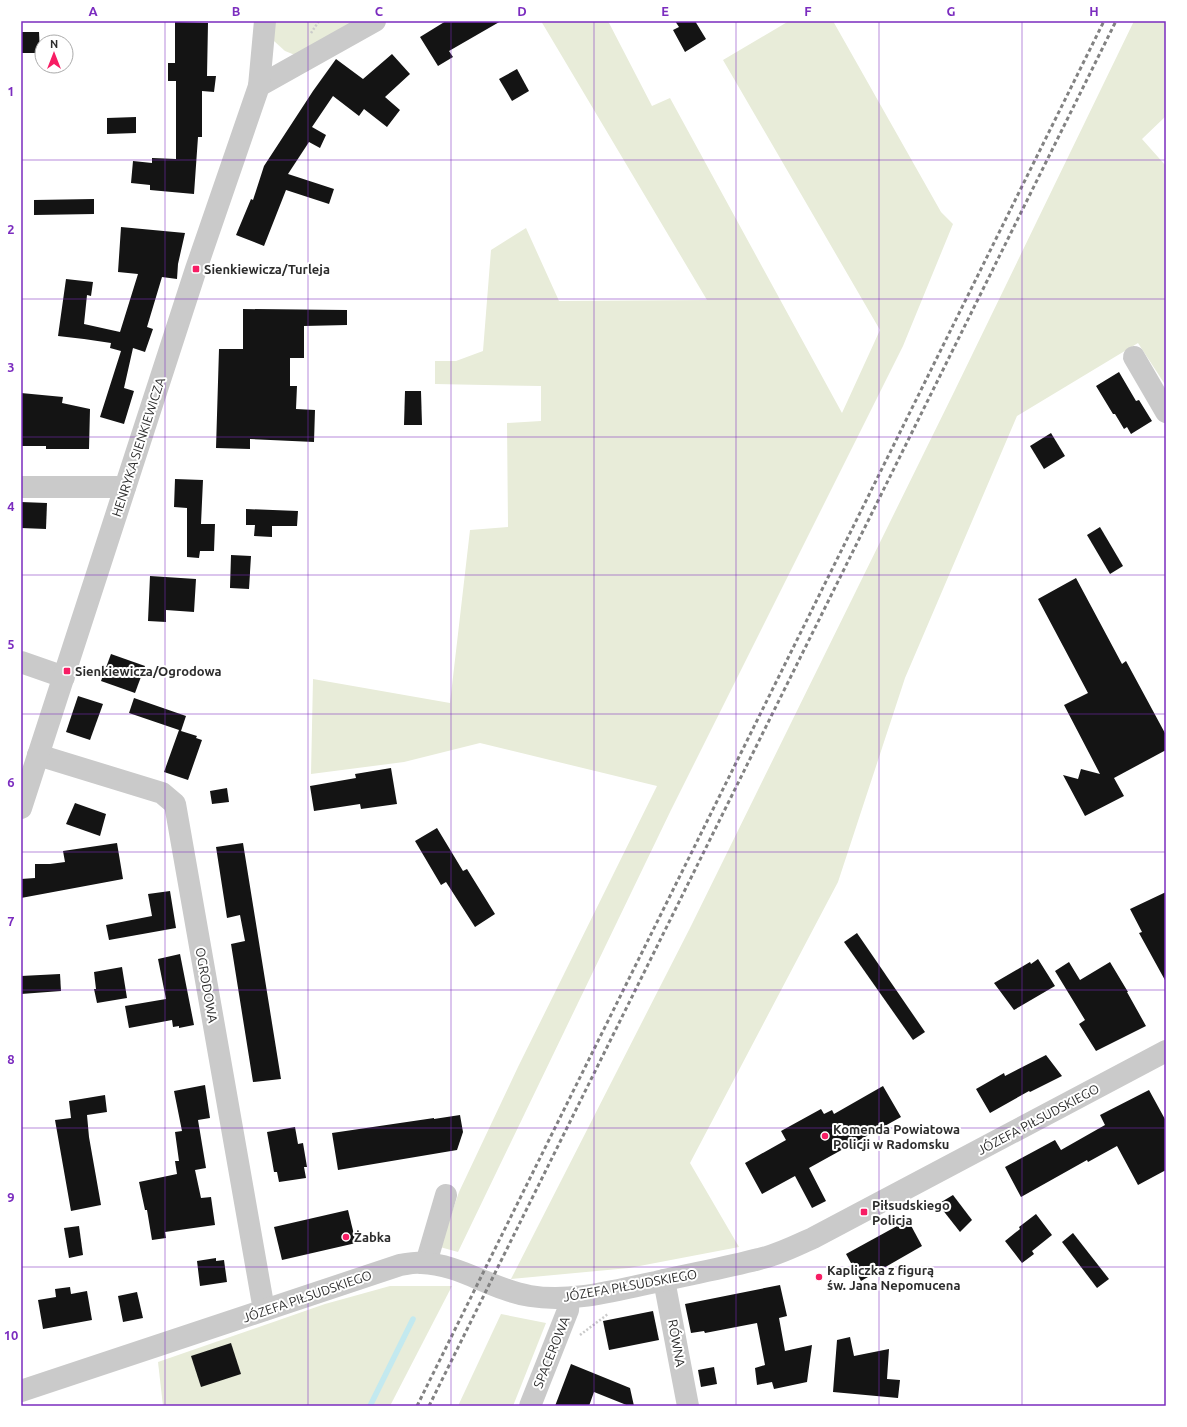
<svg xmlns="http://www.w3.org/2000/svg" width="1187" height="1427" font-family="Ubuntu,sans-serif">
<rect width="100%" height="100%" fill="#fff"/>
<g fill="#e8ecd9">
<path d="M 273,21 L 358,21 L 295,55 L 285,51 L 274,41 Z"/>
<path d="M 541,21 L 608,21 L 652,106 L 670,98 L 842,413 L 880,330 L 723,60 L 789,21 L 833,21 L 941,212 L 953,224 L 903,346 L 671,810 L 458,1252 L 440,1247 L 459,1192 L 518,1067 L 657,786 L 480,743 L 404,762 L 311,774 L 313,679 L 450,703 L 470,530 L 508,527 L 507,423 L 541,421 L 541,386 L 435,384 L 435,361 L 456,361 L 483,351 L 491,250 L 526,228 L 559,301 L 707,300 Z"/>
<path d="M 1134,21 L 1166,21 L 1166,116 L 1142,139 L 1166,166 L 1166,386 L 1138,343 L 1017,416 L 905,678 L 838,882 L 690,1163 L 739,1247 L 629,1268 L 511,1279 L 691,926 L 955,390 Z"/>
<path d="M 390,1286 L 452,1286 L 390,1406 L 163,1406 L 158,1362 L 325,1304 Z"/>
<path d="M 501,1314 L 546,1323 L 513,1406 L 458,1406 Z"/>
</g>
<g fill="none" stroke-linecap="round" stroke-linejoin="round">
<path stroke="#c3e9ef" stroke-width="5.5" d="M 370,1406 L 413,1319"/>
</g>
<g fill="#141414">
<path d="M 446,21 L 501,21 L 449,51 L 453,57 L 438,66 L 420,37 Z"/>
<path d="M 675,21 L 695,21 L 706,39 L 685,52 L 673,30 L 679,27 Z"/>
<path d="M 175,22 L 208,23 L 207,76 L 216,76 L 214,92 L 202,91 L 202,137 L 198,137 L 194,194 L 150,190 L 150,185 L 131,183 L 133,161 L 152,163 L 152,158 L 176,159 L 176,81 L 168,81 L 168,63 L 175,63 Z"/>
<path d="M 21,32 L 39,32 L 40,53 L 21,53 Z"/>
<path d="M 392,54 L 410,74 L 385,97 L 400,110 L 387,127 L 364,109 L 359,116 L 333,96 L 312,127 L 326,135 L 320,148 L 309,142 L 288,174 L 334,189 L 329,204 L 286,190 L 264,246 L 236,235 L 251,199 L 253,200 L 264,166 L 313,91 L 336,59 L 363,79 Z"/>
<path d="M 517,69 L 529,91 L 512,101 L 499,79 Z"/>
<path d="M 136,117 L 136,133 L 107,134 L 107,118 Z"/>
<path d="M 94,199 L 94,214 L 34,215 L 34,200 Z"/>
<path d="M 121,227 L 185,233 L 178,264 L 177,279 L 162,277 L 147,327 L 153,329 L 145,352 L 133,348 L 124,388 L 134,391 L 124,424 L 100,417 L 121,351 L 110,348 L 111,343 L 84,339 L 58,336 L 66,279 L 93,282 L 91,296 L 87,295 L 84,324 L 120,332 L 138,274 L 118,272 Z"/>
<path d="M 243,309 L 347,310 L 347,325 L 304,326 L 304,358 L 290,358 L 290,386 L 297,386 L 296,409 L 315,410 L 314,442 L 250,439 L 250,449 L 216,448 L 219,349 L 243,349 Z"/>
<path d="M 1119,372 L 1136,401 L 1139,400 L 1152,421 L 1131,434 L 1127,427 L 1124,429 L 1115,414 L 1113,414 L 1096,386 Z"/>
<path d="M 405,391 L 421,391 L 422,425 L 404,425 Z"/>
<path d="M 21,393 L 63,397 L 62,403 L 90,409 L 89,449 L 46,449 L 46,446 L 21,446 Z"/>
<path d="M 1051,433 L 1065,456 L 1044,469 L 1030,446 Z"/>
<path d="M 175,479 L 203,480 L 201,524 L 215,524 L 214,551 L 200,551 L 199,558 L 187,557 L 187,508 L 174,507 Z"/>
<path d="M 21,502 L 47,503 L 46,529 L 21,528 Z"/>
<path d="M 246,509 L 298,511 L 297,526 L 272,526 L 272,537 L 254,536 L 255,525 L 246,525 Z"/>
<path d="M 1100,527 L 1123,566 L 1110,574 L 1087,535 Z"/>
<path d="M 231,555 L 251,556 L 249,589 L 230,588 Z"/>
<path d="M 150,576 L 196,579 L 194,612 L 166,610 L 166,622 L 148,621 Z"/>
<path d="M 1076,578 L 1122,664 L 1126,661 L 1166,735 L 1166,750 L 1114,778 L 1124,796 L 1085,816 L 1063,775 L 1078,779 L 1081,769 L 1100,774 L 1064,705 L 1088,693 L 1038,599 Z"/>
<path d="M 111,654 L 145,666 L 135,693 L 101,681 Z"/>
<path d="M 78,696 L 103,704 L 90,740 L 66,732 Z"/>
<path d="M 134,698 L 186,716 L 181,731 L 197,736 L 196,738 L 202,740 L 188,780 L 164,772 L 179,730 L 129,713 Z"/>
<path d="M 391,768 L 397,804 L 361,809 L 360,804 L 314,811 L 310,786 L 356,778 L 355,774 Z"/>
<path d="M 227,788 L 229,802 L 212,804 L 210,791 Z"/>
<path d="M 75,803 L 106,814 L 100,836 L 66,824 Z"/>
<path d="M 437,828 L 463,871 L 467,869 L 495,914 L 475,927 L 446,882 L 441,885 L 415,841 Z"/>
<path d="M 117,843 L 123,879 L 21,898 L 21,879 L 35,878 L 35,864 L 50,864 L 65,862 L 63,851 Z"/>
<path d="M 243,843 L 281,1079 L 253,1082 L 231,944 L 245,941 L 240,915 L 227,918 L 216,847 Z"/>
<path d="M 170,891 L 176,928 L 109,940 L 106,925 L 152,916 L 148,894 Z"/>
<path d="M 1166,892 L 1166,982 L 1139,933 L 1142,932 L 1130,909 Z"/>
<path d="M 857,933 L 925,1032 L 913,1040 L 844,942 Z"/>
<path d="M 180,954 L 194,1025 L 179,1028 L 179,1026 L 173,1027 L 172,1020 L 129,1028 L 125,1006 L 166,999 L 158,959 Z"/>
<path d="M 1038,959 L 1055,986 L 1014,1010 L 994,983 L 1030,962 L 1031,964 Z"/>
<path d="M 1069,962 L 1080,980 L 1110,962 L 1128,992 L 1127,992 L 1146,1026 L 1096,1051 L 1079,1024 L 1085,1020 L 1055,971 Z"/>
<path d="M 122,967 L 127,998 L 97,1003 L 94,989 L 96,989 L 94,972 Z"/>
<path d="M 60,974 L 61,991 L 21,994 L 21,976 Z"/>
<path d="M 1046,1055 L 1062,1076 L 1030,1092 L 1029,1091 L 990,1113 L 976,1089 L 1004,1073 L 1005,1076 Z"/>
<path d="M 205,1085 L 210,1118 L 198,1120 L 206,1168 L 195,1170 L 201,1198 L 211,1197 L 215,1225 L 165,1232 L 166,1238 L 152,1240 L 147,1210 L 145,1210 L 139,1182 L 177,1174 L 175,1161 L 179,1161 L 175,1132 L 182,1131 L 174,1091 Z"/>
<path d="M 883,1086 L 901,1117 L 809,1168 L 826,1201 L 812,1208 L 795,1176 L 762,1194 L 745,1163 L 786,1140 L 781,1131 L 821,1109 L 824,1114 L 832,1110 L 834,1114 Z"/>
<path d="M 1149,1090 L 1166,1121 L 1166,1170 L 1138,1185 L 1117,1146 L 1088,1162 L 1087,1160 L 1021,1197 L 1005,1167 L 1055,1140 L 1061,1150 L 1105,1125 L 1100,1115 Z"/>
<path d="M 105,1095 L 107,1112 L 87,1115 L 89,1137 L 101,1205 L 71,1211 L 55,1120 L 71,1118 L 69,1101 Z"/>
<path d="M 460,1115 L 463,1132 L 457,1150 L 338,1170 L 332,1133 L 434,1118 L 434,1119 Z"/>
<path d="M 295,1127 L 298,1144 L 303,1143 L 307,1167 L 304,1167 L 306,1178 L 279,1182 L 277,1172 L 274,1172 L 267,1132 Z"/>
<path d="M 953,1195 L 972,1220 L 960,1232 L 938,1204 Z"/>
<path d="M 348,1210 L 356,1243 L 282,1260 L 274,1227 Z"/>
<path d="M 1036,1214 L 1052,1235 L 1032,1251 L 1034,1254 L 1022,1263 L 1005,1241 L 1020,1229 L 1019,1227 Z"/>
<path d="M 908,1220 L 922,1246 L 861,1281 L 846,1254 Z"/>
<path d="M 79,1226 L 83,1255 L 69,1258 L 64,1228 Z"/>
<path d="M 1073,1233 L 1109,1279 L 1097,1288 L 1062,1242 Z"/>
<path d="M 216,1258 L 216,1261 L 224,1260 L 227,1282 L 200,1286 L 197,1261 Z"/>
<path d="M 780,1285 L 787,1316 L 779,1318 L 785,1351 L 812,1345 L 807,1382 L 774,1389 L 772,1382 L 757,1385 L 755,1368 L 765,1365 L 757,1323 L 705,1333 L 704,1331 L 691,1333 L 685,1304 Z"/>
<path d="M 70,1287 L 71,1294 L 87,1291 L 92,1320 L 43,1329 L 38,1300 L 56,1297 L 55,1289 Z"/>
<path d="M 137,1292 L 143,1318 L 123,1322 L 118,1296 Z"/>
<path d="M 653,1311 L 659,1340 L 609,1350 L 603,1321 Z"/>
<path d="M 850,1337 L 854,1356 L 889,1349 L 887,1379 L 900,1380 L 898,1398 L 833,1392 L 837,1340 Z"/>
<path d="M 231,1343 L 241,1374 L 201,1387 L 191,1356 Z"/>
<path d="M 571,1364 L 630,1388 L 634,1406 L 629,1406 L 594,1392 L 589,1406 L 555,1406 Z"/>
<path d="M 714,1367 L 717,1384 L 701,1387 L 698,1370 Z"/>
</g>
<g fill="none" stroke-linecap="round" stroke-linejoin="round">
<g stroke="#cacaca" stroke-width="2.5" stroke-dasharray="2 2" stroke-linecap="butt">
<path d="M 311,33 L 319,21"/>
<path d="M 580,1335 L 608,1314"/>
</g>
<g stroke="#cacaca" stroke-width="22">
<path d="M 259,86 L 375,21"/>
<path d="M 1134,357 L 1166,412"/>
<path d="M 21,487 L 125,487"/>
<path d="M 21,662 L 64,677"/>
<path d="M 38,755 L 162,793 L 175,804 L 264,1310"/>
<path d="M 21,808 L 196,269 L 259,86 L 265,21"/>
<path d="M 426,1263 L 446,1195"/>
<path d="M 664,1280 L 688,1406"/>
<path d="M 21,1391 L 400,1265 C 407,1264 414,1262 421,1263 C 460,1264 492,1290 530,1296 C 572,1303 616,1290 656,1282 C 690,1274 725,1268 759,1259 C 778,1255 795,1246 813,1238 L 1166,1051"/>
<path d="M 530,1406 L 568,1310 L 569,1298"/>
</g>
<g stroke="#828282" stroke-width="3" stroke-dasharray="4 3" stroke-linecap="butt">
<path d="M 417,1406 L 1104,21"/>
<path d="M 429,1406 L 1116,21"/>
</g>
</g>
<path fill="none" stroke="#7b2cbf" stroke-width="1" stroke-opacity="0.55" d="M 165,21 L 165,1406M 308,21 L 308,1406M 451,21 L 451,1406M 594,21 L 594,1406M 736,21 L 736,1406M 879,21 L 879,1406M 1022,21 L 1022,1406M 21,160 L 1166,160M 21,299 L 1166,299M 21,437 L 1166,437M 21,575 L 1166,575M 21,714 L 1166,714M 21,852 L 1166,852M 21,990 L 1166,990M 21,1128 L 1166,1128M 21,1267 L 1166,1267"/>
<g fill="#f71d64" stroke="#fff" stroke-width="1.5">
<rect x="192" y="265" width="8" height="8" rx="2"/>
<rect x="63" y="667" width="8" height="8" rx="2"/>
<circle cx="825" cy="1136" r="4"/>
<rect x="860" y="1208" width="8" height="8" rx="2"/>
<circle cx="346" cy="1237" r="4"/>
<circle cx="819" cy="1277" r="4"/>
</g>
<g text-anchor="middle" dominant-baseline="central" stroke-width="4" stroke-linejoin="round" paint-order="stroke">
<g font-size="13" font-weight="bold" fill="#2d2d2d" stroke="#fff" text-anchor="start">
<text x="204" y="269">Sienkiewicza/Turleja</text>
<text x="75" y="671">Sienkiewicza/Ogrodowa</text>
<text x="833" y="1129">Komenda Powiatowa<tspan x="833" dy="15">Policji w Radomsku</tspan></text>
<text x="872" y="1205">Piłsudskiego<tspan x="872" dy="15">Policja</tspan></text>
<text x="354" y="1237">Żabka</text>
<text x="827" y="1270">Kapliczka z figurą<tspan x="827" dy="15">św. Jana Nepomucena</tspan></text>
</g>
<g font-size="13" fill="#2d2d2d" stroke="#fff">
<text transform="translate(138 447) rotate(-72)">HENRYKA SIENKIEWICZA</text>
<text transform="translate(207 985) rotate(80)">OGRODOWA</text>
<text transform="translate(1038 1119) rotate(-28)">JÓZEFA PIŁSUDSKIEGO</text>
<text transform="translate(630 1285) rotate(-10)">JÓZEFA PIŁSUDSKIEGO</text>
<text transform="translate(307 1296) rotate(-19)">JÓZEFA PIŁSUDSKIEGO</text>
<text transform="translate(677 1343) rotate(80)">RÓWNA</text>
<text transform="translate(551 1352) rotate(-68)">SPACEROWA</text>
</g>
</g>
<rect width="1187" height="1427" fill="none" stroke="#ffffff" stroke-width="44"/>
<g transform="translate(54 54)"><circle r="19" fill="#ffffff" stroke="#ababab"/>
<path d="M0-3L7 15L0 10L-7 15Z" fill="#f71d64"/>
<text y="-6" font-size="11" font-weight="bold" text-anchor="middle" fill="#2d2d2d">N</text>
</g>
<rect x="22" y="22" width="1143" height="1383" fill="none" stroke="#7b2cbf" stroke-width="1.5"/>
<g font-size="13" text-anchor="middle" font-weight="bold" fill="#7b2cbf">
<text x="93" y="16">A</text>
<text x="236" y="16">B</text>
<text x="379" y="16">C</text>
<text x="522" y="16">D</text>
<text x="665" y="16">E</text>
<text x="808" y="16">F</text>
<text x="951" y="16">G</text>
<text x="1094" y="16">H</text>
<text x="11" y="96">1</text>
<text x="11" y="234">2</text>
<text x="11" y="372">3</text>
<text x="11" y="511">4</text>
<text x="11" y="649">5</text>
<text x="11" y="787">6</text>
<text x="11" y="926">7</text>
<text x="11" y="1064">8</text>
<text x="11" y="1202">9</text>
<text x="11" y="1340">10</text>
</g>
</svg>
